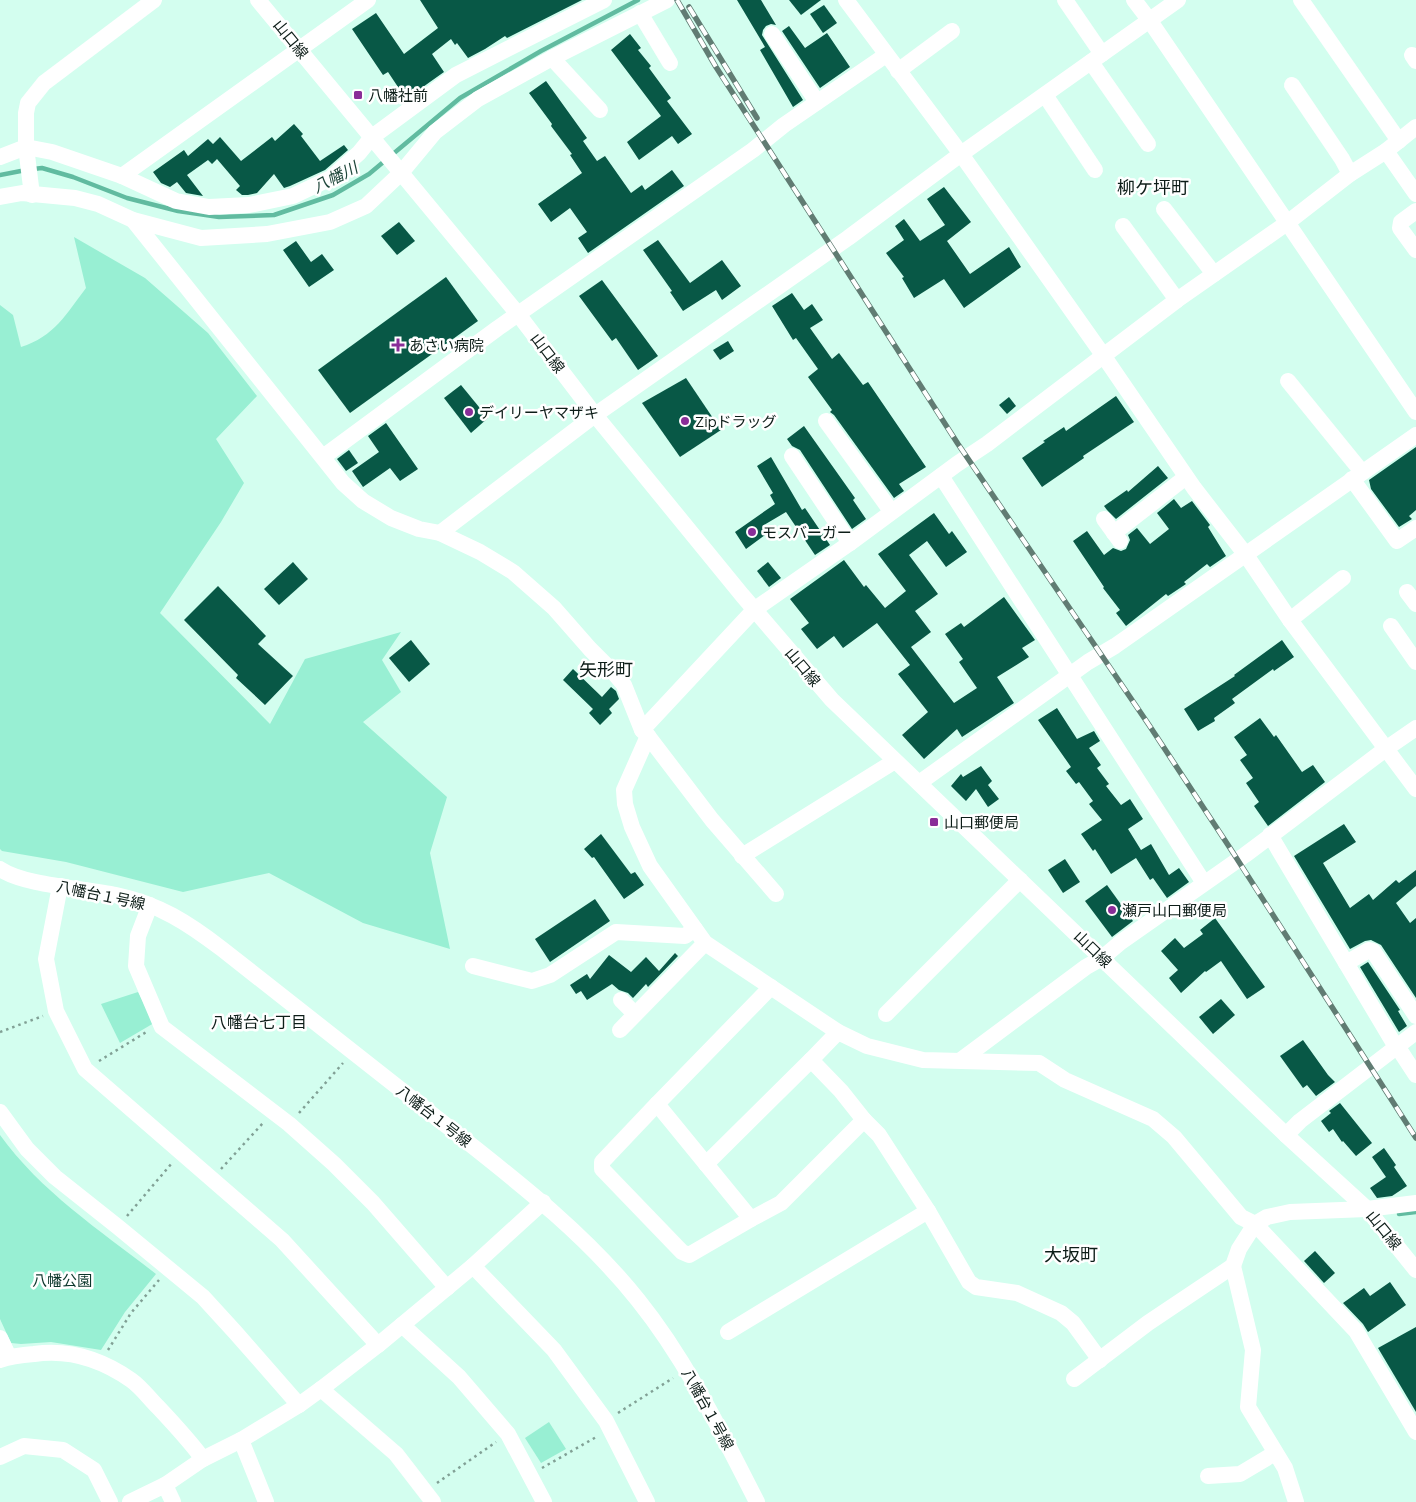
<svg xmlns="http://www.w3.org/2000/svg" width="1416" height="1502" font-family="Manrope,'Noto Sans JP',sans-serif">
<rect width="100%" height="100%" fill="#d3feef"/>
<g fill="#98efd3">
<path d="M 74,237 L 145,278 L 208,333 L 257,396 L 216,439 L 244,483 L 221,522 L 160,613 L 270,724 L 305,659 L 401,632 L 382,660 L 401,692 L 363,722 L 447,797 L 430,853 L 450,949 L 363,923 L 269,873 L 183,892 L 66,862 L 2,851 L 0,849 L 0,305 L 13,315 L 21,347 C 54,337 67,313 86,288 Z"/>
<path d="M 138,992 L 154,1023 L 120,1043 L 101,1004 Z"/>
<path d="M 0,1135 C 41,1192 101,1231 156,1274 L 125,1312 L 101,1350 L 51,1342 L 21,1344 L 11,1343 L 0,1319 Z"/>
<path d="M 549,1422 L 566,1449 L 541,1463 L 525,1438 Z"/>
</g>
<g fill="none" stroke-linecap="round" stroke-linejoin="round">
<g stroke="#61bba0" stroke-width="4.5">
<path d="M 33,169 L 42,168 L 73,177 L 127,198 L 178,211 L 219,217 L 274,215 L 333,195 L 369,174 L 460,98 L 541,51 L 638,0"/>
<path d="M 0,175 L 26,170"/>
<path d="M 1399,1214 L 1416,1212"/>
</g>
</g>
<g fill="#085846">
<path d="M 420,0 L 582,0 L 507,38 L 505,36 L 485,49 L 468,58 L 457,43 L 455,45 L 451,39 L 432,54 L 444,72 L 406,99 L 388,72 L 383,75 L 352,29 L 376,13 L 404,54 L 438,28 Z"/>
<path d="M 737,0 L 761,0 L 776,25 L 771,24 L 766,26 L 763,30 L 762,35 L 803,100 L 793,107 L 760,50 L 765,47 Z"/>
<path d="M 789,0 L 821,0 L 801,15 Z"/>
<path d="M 824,5 L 837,23 L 823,33 L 810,14 Z"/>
<path d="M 789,26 L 805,48 L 827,33 L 850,67 L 820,88 L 782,31 Z"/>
<path d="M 630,34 L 641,48 L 638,50 L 651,66 L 649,68 L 671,98 L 667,101 L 692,134 L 678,144 L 672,136 L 639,160 L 627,142 L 661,116 L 611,50 Z"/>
<path d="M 546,81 L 587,138 L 583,141 L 597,161 L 605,156 L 631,193 L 642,185 L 645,190 L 672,170 L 684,186 L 588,253 L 578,238 L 587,232 L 570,208 L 551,222 L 538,204 L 582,173 L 570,155 L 572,154 L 551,126 L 552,124 L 529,93 Z"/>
<path d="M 294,124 L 303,134 L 301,136 L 320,161 L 344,145 L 348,150 L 325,170 L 290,186 L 284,188 L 274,174 L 257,193 L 248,195 L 242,195 L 236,190 L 240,186 L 217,159 L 212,164 L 208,160 L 187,175 L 203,196 L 186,193 L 177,182 L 170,187 L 161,183 L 153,172 L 184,150 L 188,156 L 208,139 L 213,144 L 220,137 L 241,161 L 272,137 L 275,141 Z"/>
<path d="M 944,187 L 971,222 L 947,241 L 970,274 L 1009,247 L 1021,267 L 964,308 L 944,279 L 914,298 L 902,278 L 904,277 L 886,253 L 904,240 L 895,226 L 904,219 L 920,241 L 945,225 L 927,199 Z"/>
<path d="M 399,222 L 415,241 L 397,255 L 381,236 Z"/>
<path d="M 658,240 L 690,283 L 722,260 L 741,286 L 722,300 L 716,290 L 683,311 L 670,292 L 672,291 L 643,250 Z"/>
<path d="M 296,241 L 311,262 L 322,254 L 334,270 L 309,287 L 283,250 Z"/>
<path d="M 446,277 L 478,321 L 350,413 L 318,370 Z"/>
<path d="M 602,280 L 658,356 L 638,370 L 616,338 L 612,341 L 579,296 Z"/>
<path d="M 792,293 L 804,310 L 812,304 L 823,320 L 810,328 L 832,359 L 839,353 L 863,385 L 868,382 L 926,467 L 899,484 L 904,491 L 894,498 L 834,415 L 830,412 L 832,410 L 808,377 L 818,369 L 796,338 L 793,340 L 772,306 Z"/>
<path d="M 728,341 L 734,351 L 720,360 L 713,350 Z"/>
<path d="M 686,378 L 721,430 L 680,457 L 642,403 Z"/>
<path d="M 461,385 L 488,418 L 471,433 L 444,398 Z"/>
<path d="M 1116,396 L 1134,422 L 1083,456 L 1084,458 L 1042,487 L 1022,458 L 1045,442 L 1043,441 L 1064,427 L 1066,431 Z"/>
<path d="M 1009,397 L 1016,406 L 1007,414 L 999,405 Z"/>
<path d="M 386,423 L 418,469 L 400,481 L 390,468 L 363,487 L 352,471 L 379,452 L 368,436 Z"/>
<path d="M 804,426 L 855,498 L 853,500 L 866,519 L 852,529 L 800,450 L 792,446 L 787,439 Z"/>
<path d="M 1416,447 L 1416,510 L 1409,516 L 1412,519 L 1399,527 L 1371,489 L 1369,480 Z"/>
<path d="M 349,450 L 358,463 L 346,471 L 337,459 Z"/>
<path d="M 771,457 L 802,510 L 805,508 L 830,545 L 815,555 L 786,512 L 764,525 L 769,532 L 746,549 L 735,532 L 775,504 L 770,495 L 773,493 L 757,466 Z"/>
<path d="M 1158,466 L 1168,478 L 1116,519 L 1107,510 L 1104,506 L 1127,490 L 1128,492 Z"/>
<path d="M 1174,499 L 1181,508 L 1192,501 L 1210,525 L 1208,527 L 1226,556 L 1210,567 L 1207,564 L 1184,582 L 1186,584 L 1168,596 L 1166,594 L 1126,626 L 1116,613 L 1120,610 L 1103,588 L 1104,587 L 1073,541 L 1087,531 L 1104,555 L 1113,548 L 1121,551 L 1126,549 L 1130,540 L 1128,535 L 1137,528 L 1150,544 L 1169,529 L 1157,513 Z"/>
<path d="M 934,513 L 949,534 L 952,531 L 967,552 L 946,567 L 927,541 L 909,555 L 938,594 L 915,611 L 931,632 L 911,647 L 954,703 L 977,688 L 959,662 L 963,659 L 945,634 L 961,623 L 964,627 L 1004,597 L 1035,640 L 1022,648 L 1029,657 L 997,677 L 1014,703 L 962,737 L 957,729 L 924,759 L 902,735 L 928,712 L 898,674 L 910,665 L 877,623 L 843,648 L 834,636 L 817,649 L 801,629 L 809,623 L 790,599 L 844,560 L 864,587 L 866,585 L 885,608 L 906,591 L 878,554 Z"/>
<path d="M 293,562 L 308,579 L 279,605 L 264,589 Z"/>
<path d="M 768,562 L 781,578 L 769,587 L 757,571 Z"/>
<path d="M 218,586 L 266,636 L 258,644 L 293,676 L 265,705 L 236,678 L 238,675 L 184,620 Z"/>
<path d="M 411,640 L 430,664 L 409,682 L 389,658 Z"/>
<path d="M 1282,640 L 1294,657 L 1274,671 L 1273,669 L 1232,699 L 1235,703 L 1214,718 L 1215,721 L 1198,731 L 1184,709 L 1235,676 L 1234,675 Z"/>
<path d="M 573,669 L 602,697 L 611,687 L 616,691 L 619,699 L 609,709 L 612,713 L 600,725 L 589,713 L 593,709 L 563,680 Z"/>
<path d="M 1057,708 L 1077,739 L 1094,731 L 1100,741 L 1089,748 L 1101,765 L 1097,768 L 1109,784 L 1106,786 L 1121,805 L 1130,799 L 1143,819 L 1128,829 L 1141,850 L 1151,844 L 1169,875 L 1179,868 L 1189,882 L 1167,898 L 1153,878 L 1150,880 L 1136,858 L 1111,874 L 1095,849 L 1093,851 L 1081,834 L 1102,820 L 1089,804 L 1093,801 L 1079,782 L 1076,784 L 1066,771 L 1071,767 L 1038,720 Z"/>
<path d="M 1260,718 L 1274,737 L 1276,735 L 1302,772 L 1313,765 L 1325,782 L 1268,826 L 1254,806 L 1259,802 L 1246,783 L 1253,778 L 1240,760 L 1247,755 L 1234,737 Z"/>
<path d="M 981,766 L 992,781 L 988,785 L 999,799 L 988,807 L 976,789 L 966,801 L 951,786 L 961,774 L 963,777 Z"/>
<path d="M 1344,824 L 1356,842 L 1323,863 L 1350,908 L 1369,894 L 1373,900 L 1396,880 L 1399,883 L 1416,870 L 1416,886 L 1396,903 L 1410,923 L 1416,918 L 1416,998 L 1381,945 L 1371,940 L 1365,941 L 1350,949 L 1294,856 Z"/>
<path d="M 601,834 L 631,874 L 635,872 L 644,885 L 624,899 L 594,857 L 592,858 L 584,849 Z"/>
<path d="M 1065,859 L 1080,882 L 1063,893 L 1048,870 Z"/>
<path d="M 1107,885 L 1133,921 L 1112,937 L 1085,901 Z"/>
<path d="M 595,899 L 610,921 L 550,962 L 535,939 Z"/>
<path d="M 1215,918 L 1265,987 L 1247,999 L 1221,961 L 1206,972 L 1205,971 L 1181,993 L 1169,978 L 1178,970 L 1161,951 L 1175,938 L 1184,948 L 1203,934 L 1200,930 Z"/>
<path d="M 675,953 L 678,956 L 648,987 L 646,984 L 633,998 L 628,993 L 619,990 L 612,984 L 587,1000 L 581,991 L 576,994 L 570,985 L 587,974 L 590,979 L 609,955 L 631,972 L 646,957 L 659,971 Z"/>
<path d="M 1368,962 L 1400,1010 L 1398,1011 L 1407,1026 L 1399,1032 L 1360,967 Z"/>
<path d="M 1221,999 L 1235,1015 L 1213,1034 L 1199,1017 Z"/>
<path d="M 1303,1040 L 1328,1075 L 1335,1082 L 1316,1096 L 1307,1085 L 1303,1088 L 1280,1056 Z"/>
<path d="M 1340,1103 L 1372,1143 L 1356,1156 L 1343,1141 L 1342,1142 L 1333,1129 L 1329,1132 L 1321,1121 L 1331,1113 L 1329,1111 Z"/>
<path d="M 1384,1148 L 1396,1165 L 1394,1167 L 1407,1186 L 1392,1196 L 1377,1198 L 1370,1188 L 1386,1177 L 1372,1157 Z"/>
<path d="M 1315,1251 L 1335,1273 L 1324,1283 L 1304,1261 Z"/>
<path d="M 1390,1282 L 1406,1305 L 1368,1332 L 1363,1324 L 1343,1303 L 1364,1288 L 1370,1296 Z"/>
<path d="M 1416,1327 L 1416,1412 L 1378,1348 Z"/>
</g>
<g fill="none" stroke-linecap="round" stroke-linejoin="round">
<g stroke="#81a095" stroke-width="2.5" stroke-dasharray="2.5 4" stroke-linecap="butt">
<path d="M 0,1032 L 43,1016"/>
<path d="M 99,1061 L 148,1031"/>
<path d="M 299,1113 L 343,1063"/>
<path d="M 221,1169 L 263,1123"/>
<path d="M 127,1216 L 172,1163"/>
<path d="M 108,1350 L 131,1313 L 159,1280"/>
<path d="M 618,1413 L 673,1378"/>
<path d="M 542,1468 L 598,1436"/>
<path d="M 437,1483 L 496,1442"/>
</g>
<g stroke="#fff" stroke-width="16">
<path d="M 258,0 L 518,314 L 595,415 L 742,595 L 832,700 L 1286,1135 L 1367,1209 L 1416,1270"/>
<path d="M 846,0 L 961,154 L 1103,355 L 1194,488 L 1246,555 L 1290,620 L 1416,789"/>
<path d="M 1065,0 L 1102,54"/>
<path d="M 1134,0 L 1150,21 L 1416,412"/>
<path d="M 1301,0 L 1399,141"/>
<path d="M 640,13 L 670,63"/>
<path d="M 772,34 L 817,102"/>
<path d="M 1412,55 L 1416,61"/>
<path d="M 552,58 L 600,110"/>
<path d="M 1091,62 L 1148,144"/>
<path d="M 898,71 L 952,31"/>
<path d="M 1292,85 L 1342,159 L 1350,174"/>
<path d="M 1045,95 L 1095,170"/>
<path d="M 1386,151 L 1416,194"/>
<path d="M 0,157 L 26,147 L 52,152 L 122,176 L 176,201 L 209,207 L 249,205 L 293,196 L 331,178 L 359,153 L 372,137 L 456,75 L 604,0"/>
<path d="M 122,176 L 368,0"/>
<path d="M 32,195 L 26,147 L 26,113 L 28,103 L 44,83 L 154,0"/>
<path d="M 0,197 L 22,193 L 75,198 L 98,204 L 133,220 L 201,238 L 267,234 L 330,222 L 366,206 L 401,173 L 435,132 L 478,99 L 552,58 L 667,0"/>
<path d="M 1164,209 L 1214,274"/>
<path d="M 1416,211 L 1401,222 L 1400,228 L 1416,250"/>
<path d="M 133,220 L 343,483 L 363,501 L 391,518 L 419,529 L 440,533 L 480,552 L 513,572 L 554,608 L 590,649 L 614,673 L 624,685 L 642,730 L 648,736 L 624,790 L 625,804 L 632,827 L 650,866 L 705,943 L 838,1032 L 867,1046 L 923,1060 L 1039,1063 L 1065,1080 L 1153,1119 L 1174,1137 L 1241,1217 L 1255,1224 L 1356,1331 L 1416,1432"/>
<path d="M 1123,226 L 1177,300"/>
<path d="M 1288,381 L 1362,472"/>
<path d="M 826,421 L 891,511"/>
<path d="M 792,456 L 850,543"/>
<path d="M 323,457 L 498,328 L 753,150 L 784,125 L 886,55"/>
<path d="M 941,476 L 1204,883"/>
<path d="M 1352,479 L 1397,541 L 1416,528"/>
<path d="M 1104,519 L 1120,541"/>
<path d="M 440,533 L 595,415 L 848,238 L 961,154 L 1178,0"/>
<path d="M 1114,533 L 1186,477"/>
<path d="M 1407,592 L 1416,604"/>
<path d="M 1290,620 L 1343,578"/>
<path d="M 1391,626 L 1416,662"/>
<path d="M 642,730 L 755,609 L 850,543 L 957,464 L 987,444 L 1177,300 L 1287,223 L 1350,174 L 1386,151 L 1416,127"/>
<path d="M 648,736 L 712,820 L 776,894"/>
<path d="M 919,783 L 1088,662 L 1115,646 L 1416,435"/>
<path d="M 1270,835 L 1396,1047"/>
<path d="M 742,856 L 895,761"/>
<path d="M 0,869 C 25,886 85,888 116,895 C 159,904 188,923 222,949 C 297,1008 372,1067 447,1126 C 514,1179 584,1232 638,1300 C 687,1361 721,1432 757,1502"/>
<path d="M 60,886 L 46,959 L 56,1011 L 85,1069 L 282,1240 L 378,1345"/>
<path d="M 150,905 L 138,936 L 136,966 L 162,1027 L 289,1124 L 334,1164 L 373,1203 L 447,1288"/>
<path d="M 1346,963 L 1369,950 L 1373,951 L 1416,1016"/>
<path d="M 473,966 L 532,981 L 550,975 L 616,932 L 685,936 L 695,929"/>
<path d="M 771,987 L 657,1104 L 751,1219 L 781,1203 L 864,1120 L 841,1091 L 811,1060 L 838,1032"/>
<path d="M 621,1000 L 635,1014"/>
<path d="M 886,1014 L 1020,880"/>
<path d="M 620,1030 L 705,943"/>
<path d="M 1397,1046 L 1416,1075"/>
<path d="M 961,1060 L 1086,967 L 1102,958 L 1121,942 L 1245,855 L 1387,748 L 1416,728"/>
<path d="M 657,1104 L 602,1162 L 602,1169 L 682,1252 L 689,1255 L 751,1219"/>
<path d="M 0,1112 L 27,1149 L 55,1177 L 118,1227 L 203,1297 L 235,1332 L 299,1405"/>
<path d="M 1286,1135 L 1300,1121 L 1416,1032"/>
<path d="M 706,1164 L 811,1060"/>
<path d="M 928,1211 L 969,1282 L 976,1287 L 1017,1293 L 1061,1313 L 1073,1323 L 1100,1360"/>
<path d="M 473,1266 L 554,1350 L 606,1421 L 647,1502"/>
<path d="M 1233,1266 L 1253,1350 L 1248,1407 L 1285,1468 L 1296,1502"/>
<path d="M 402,1325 L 459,1377 L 508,1434 L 544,1502"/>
<path d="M 728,1332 L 928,1211 L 879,1135 L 864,1120"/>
<path d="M 0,1338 L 9,1357"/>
<path d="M 0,1360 C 11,1356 22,1355 34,1354 C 69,1349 101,1359 131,1380 C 141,1387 149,1398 158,1407 C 174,1424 189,1440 203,1459"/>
<path d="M 1074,1379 L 1148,1323 L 1233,1266 L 1239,1249 L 1255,1224 L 1267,1217 L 1290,1212 L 1367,1209 L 1416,1203"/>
<path d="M 321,1389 L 396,1454 L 433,1502"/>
<path d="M 241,1440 L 266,1502"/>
<path d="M 0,1457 L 24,1446 L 63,1450 L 94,1470 L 110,1502"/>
<path d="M 1208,1476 L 1240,1474 L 1275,1453"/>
<path d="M 165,1485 L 173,1502"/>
<path d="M 130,1502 L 165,1485 L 203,1459 L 241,1440 L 299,1405 L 321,1389 L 378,1345 L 473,1266 L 543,1202"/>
</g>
<g stroke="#617c73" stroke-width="5.5">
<g id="rail">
<path d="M 677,0 L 716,67 L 958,444 L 1149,725 L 1230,848 L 1416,1138"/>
<path d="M 689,7 L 757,118"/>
</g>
</g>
<use href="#rail" stroke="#fff" stroke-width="4" stroke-dasharray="11" stroke-linecap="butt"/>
</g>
<g fill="#892d98" stroke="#fff" stroke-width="2">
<rect x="353" y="90" width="10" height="10" rx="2.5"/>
<path d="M395.5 337.5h5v5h5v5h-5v5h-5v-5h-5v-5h5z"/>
<circle cx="469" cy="412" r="5"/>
<circle cx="685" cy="421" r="5"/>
<circle cx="752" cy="532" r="5"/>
<rect x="929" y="817" width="10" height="10" rx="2.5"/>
<circle cx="1112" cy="910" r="5"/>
</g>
<g text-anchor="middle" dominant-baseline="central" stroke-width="5" stroke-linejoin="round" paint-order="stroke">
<g font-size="15" fill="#0d1d18" stroke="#fff">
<text transform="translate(291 39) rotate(51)">山口線</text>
<text transform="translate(548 353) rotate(53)">山口線</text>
<text transform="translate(803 667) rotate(50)">山口線</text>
<text transform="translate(101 895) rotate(12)">八幡台１号線</text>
<text transform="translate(1093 949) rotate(44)">山口線</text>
<text transform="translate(434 1116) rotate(38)">八幡台１号線</text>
<text transform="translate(1384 1230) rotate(51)">山口線</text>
<text transform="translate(708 1409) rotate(61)">八幡台１号線</text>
</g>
<g font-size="15" fill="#0d1d18" stroke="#fff" text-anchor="start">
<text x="368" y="95">八幡社前</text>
<text x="409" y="345">あさい病院</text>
<text x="479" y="412">デイリーヤマザキ</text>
<text x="695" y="421">Zipドラッグ</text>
<text x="762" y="532">モスバーガー</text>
<text x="944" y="822">山口郵便局</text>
<text x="1122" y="910">瀬戸山口郵便局</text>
</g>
<g font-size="15" fill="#0b362b" stroke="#fff">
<text x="62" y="1280">八幡公園</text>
</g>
<g font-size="16" font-style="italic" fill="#1e463a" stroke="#fff">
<text transform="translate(335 177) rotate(-27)">八幡川</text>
</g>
<g font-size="16" fill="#0d1d18" stroke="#fff">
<text x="259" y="1022">八幡台七丁目</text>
</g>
<g font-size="18" fill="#0d1d18" stroke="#fff">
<text x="1153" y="187">柳ケ坪町</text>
<text x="606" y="669">矢形町</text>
<text x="1071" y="1254">大坂町</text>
</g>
</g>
</svg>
